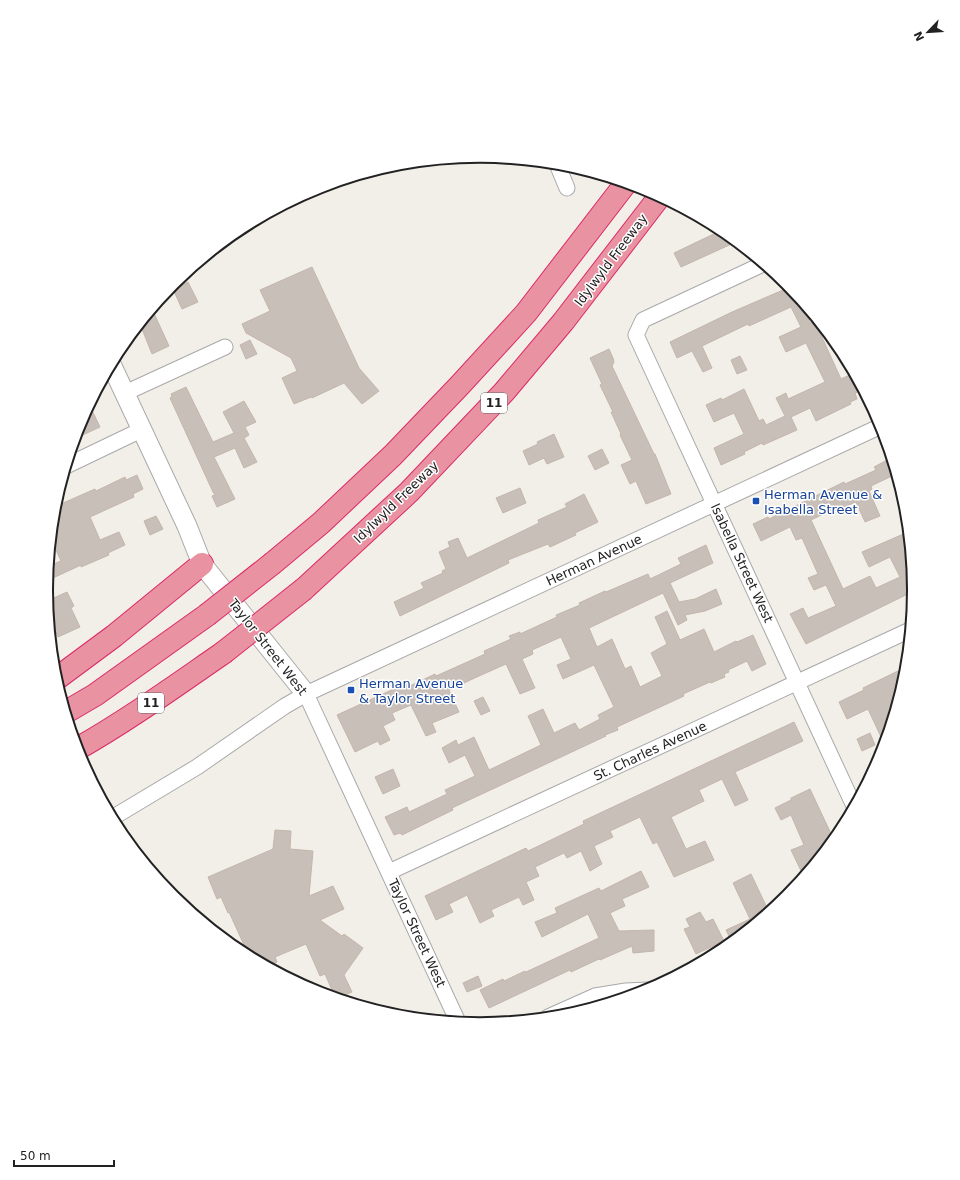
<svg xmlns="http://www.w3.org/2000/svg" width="960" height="1180" font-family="'DejaVu Sans',sans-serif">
<rect width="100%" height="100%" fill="#f2efe9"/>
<g fill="#c7bfb8" stroke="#c4b6ab">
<path d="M 722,230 L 736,242 L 681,267 L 674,253 Z"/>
<path d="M 312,267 L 359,368 L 379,391 L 362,404 L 344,383 L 312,398 L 311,397 L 294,404 L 282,378 L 297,371 L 291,358 L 246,333 L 242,324 L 270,311 L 260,290 Z"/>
<path d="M 188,282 L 198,302 L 182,309 L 173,289 Z"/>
<path d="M 790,287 L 802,302 L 801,302 L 810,323 L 817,320 L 827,332 L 821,335 L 841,379 L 854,373 L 863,390 L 855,393 L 857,399 L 850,402 L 851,404 L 816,421 L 810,408 L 791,417 L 797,430 L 763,445 L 762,443 L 744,452 L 745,454 L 721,465 L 714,448 L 744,434 L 734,413 L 714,422 L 706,405 L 721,398 L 722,400 L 744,389 L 759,421 L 763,419 L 766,425 L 785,416 L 776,398 L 786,393 L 788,399 L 825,382 L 806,343 L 786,352 L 779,337 L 801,327 L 791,307 L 749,326 L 748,324 L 702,346 L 712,368 L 703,372 L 692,351 L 677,358 L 670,342 L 732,312 Z"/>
<path d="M 152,309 L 169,346 L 152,354 L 140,324 Z"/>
<path d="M 250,340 L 257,354 L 246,359 L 240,345 Z"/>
<path d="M 609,349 L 613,358 L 614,362 L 612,366 L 654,454 L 655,454 L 671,494 L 646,504 L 636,481 L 630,484 L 621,465 L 632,460 L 620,435 L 621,434 L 611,412 L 613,412 L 600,385 L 602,384 L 590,358 Z"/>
<path d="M 740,356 L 747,370 L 737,374 L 731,360 Z"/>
<path d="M 186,387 L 213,442 L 234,433 L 223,412 L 244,401 L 256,422 L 245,427 L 249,435 L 244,438 L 257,462 L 244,468 L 235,448 L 214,457 L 235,499 L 217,507 L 212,496 L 215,495 L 213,492 L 170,398 L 172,397 L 171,394 Z"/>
<path d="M 89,404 L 100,427 L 74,439 L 79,424 Z"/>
<path d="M 554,434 L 564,457 L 547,464 L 544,458 L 529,465 L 523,451 L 538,444 L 537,442 Z"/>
<path d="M 602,449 L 609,463 L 595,470 L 588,456 Z"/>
<path d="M 891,458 L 896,474 L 871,486 L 872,489 L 869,491 L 880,516 L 865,522 L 856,502 L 837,510 L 836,508 L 811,520 L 843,589 L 870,576 L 876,588 L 900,577 L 890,557 L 869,567 L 862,552 L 908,532 L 914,591 L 806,644 L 790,614 L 803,608 L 808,618 L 836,606 L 826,585 L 814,590 L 808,578 L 818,574 L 802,538 L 796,540 L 790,527 L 761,541 L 753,524 L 768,517 L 769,519 L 844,482 L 845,484 L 876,470 L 874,467 Z"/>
<path d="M 137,475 L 143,489 L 133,494 L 134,497 L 90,517 L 100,540 L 119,532 L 125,545 L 108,553 L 109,555 L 81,567 L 81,565 L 53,578 L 48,566 L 61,561 L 51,539 L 54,507 L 95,489 L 96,491 L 125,477 L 126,480 Z"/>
<path d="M 520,488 L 526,503 L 503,513 L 496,498 Z"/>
<path d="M 584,494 L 598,522 L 575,533 L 576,535 L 550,547 L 548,544 L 508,560 L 509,563 L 400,616 L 394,602 L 424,588 L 421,583 L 443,573 L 442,571 L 446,569 L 439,552 L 450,547 L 448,542 L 458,538 L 467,558 L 539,523 L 538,520 L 567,507 L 565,504 Z"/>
<path d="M 156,516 L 163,529 L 150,535 L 144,521 Z"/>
<path d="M 706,545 L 713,563 L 670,583 L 679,602 L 695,599 L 716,589 L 722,604 L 705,611 L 685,615 L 687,620 L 678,625 L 663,593 L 589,628 L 597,647 L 612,639 L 625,669 L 631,666 L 640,687 L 662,676 L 651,653 L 667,644 L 655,617 L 667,611 L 680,640 L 704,629 L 714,652 L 736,641 L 737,642 L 753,635 L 766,664 L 752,671 L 747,661 L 728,670 L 729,672 L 724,674 L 725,677 L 711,683 L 710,682 L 683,694 L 684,696 L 617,727 L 618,730 L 605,735 L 606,736 L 452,808 L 453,810 L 402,835 L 400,833 L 394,835 L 385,817 L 407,807 L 409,812 L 447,794 L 445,790 L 475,776 L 465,755 L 449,763 L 442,748 L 456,740 L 458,745 L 474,737 L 489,770 L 541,745 L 528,716 L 543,709 L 554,733 L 575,723 L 579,730 L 600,719 L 598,715 L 614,707 L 594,665 L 563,679 L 557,665 L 571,659 L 561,637 L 532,650 L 533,654 L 522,659 L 535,688 L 520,694 L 506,664 L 479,676 L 449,690 L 459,712 L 432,723 L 436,732 L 426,736 L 411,705 L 392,713 L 395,720 L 383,726 L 390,740 L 380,745 L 378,741 L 355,752 L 337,715 L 409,682 L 410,686 L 435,674 L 436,676 L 474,659 L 485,654 L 484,651 L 511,639 L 509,636 L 520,632 L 520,634 L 557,617 L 556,615 L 580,605 L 579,603 L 605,591 L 606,592 L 648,574 L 650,579 L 681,564 L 678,558 Z"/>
<path d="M 67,592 L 74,606 L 71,608 L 80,627 L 58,637 L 48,613 L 47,601 Z"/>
<path d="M 900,670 L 904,679 L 888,734 L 881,737 L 868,709 L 847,719 L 839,702 L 864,690 L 863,688 Z"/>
<path d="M 483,697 L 490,711 L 481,715 L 474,701 Z"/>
<path d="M 794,722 L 803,741 L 735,772 L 748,800 L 735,806 L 722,779 L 699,790 L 704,801 L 671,817 L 686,849 L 705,841 L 714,860 L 674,877 L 657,842 L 653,844 L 640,817 L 610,831 L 613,837 L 594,846 L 602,864 L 590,871 L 581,851 L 567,858 L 564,853 L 535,867 L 539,876 L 526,882 L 534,900 L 523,905 L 519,897 L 491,910 L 494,916 L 480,923 L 467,895 L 449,904 L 453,912 L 436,920 L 425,896 L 526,848 L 528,851 L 584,824 L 583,821 Z"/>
<path d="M 870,733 L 875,745 L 862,751 L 857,739 Z"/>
<path d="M 393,769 L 400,786 L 383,794 L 375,777 Z"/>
<path d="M 810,789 L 834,840 L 804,877 L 791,850 L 804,845 L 791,815 L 781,820 L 775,808 L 791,800 L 791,798 Z"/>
<path d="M 275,830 L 291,831 L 290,849 L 313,851 L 309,896 L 333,886 L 344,909 L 320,920 L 342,936 L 344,934 L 363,948 L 344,975 L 352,992 L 338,998 L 335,997 L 325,974 L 320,976 L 306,944 L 275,957 L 277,962 L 268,966 L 249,956 L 229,912 L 228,913 L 221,897 L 217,899 L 208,877 L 273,849 Z"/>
<path d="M 641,871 L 649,887 L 622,899 L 625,906 L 610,913 L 619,931 L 654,930 L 654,951 L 633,953 L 632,946 L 600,960 L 599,959 L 571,972 L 570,970 L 489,1008 L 480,990 L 503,979 L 504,981 L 525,971 L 526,972 L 599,938 L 588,914 L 542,937 L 535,922 L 557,913 L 555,908 L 599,888 L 601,891 Z"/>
<path d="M 751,874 L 769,912 L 732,942 L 726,930 L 750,919 L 733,883 Z"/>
<path d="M 700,912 L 706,922 L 713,919 L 724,941 L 696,954 L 684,929 L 690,927 L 686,919 Z"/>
<path d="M 478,976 L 482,986 L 467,992 L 463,983 Z"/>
</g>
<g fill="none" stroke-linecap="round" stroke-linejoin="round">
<g stroke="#a9a9a9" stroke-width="17">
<g id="minor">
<path d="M 557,164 L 567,188"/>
<path d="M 763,264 L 643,320 L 636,335 L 854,806"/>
<path d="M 125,393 L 225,347"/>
<path d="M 66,466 L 141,430"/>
<path d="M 306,694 L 458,1022"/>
<path d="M 112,818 L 197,767 L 285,706 L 306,694 L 881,426"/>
<path d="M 389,872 L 910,630"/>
<path d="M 548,1017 L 595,996 L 626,991 L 648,990"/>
</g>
</g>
<g stroke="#a9a9a9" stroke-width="21">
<path id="tertiary" d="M 111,364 L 187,526 L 202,564 L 306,694"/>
</g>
<g stroke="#dc2a67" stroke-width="24">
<g id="motorway">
<path d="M 273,563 L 321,523 L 393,455 L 460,385 L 526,313 L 626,183"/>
<path d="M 304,589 L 409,492 L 504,392 L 563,322 L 660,196"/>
<path d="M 56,679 L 114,636 L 202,564"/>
<path d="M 66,712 L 95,695 L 207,615"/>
<path d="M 77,749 C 128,720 175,686 223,653"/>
</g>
</g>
<use href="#minor" stroke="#fff" stroke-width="15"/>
<use href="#tertiary" stroke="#fff" stroke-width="19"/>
<use href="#motorway" stroke="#e892a2" stroke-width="22"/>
<g stroke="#dc2a67" stroke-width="24" stroke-linecap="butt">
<g id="motorway-bridge">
<path d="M 207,615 L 273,563"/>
<path d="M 223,653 L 304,589"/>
</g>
</g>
<use href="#motorway-bridge" stroke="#e892a2" stroke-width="22"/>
</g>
<g fill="#1a4fb4" stroke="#fff" stroke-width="1.5">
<rect x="752" y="497" width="8" height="8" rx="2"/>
<rect x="347" y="686" width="8" height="8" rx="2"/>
</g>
<g text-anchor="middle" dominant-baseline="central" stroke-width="3" stroke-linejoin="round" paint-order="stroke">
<g fill="#fff" stroke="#646464" stroke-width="1">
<rect x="481" y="393" width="26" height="20" rx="3"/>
<rect x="138" y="693" width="26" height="20" rx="3"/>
</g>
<g font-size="12" font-weight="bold" fill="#222">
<text x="494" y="403">11</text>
<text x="151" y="703">11</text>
</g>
<g font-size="13" fill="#222" stroke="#fff">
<text transform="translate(611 260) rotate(-53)">Idylwyld Freeway</text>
<text transform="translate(396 502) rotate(-44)">Idylwyld Freeway</text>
<text transform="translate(594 560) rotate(-25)">Herman Avenue</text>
<text transform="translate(742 563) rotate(65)">Isabella Street West</text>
<text transform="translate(268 647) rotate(52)">Taylor Street West</text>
<text transform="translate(650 751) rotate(-25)">St. Charles Avenue</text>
<text transform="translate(417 933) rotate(65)">Taylor Street West</text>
</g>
<g font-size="13" fill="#164399" stroke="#fff" text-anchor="start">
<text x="764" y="494">Herman Avenue &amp;<tspan x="764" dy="15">Isabella Street</tspan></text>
<text x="359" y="683">Herman Avenue<tspan x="359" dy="15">&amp; Taylor Street</tspan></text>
</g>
</g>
<path d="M0 0H960V1180H0ZM53 590a427 427 0 1 1 854 0a427 427 0 1 1-854 0Z" fill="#fff" fill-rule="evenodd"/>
<path fill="none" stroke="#222" stroke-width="2" d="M53 590a427 427 0 1 1 854 0a427 427 0 1 1-854 0Z"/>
<g transform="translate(928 32) rotate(245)" stroke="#ffffff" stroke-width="3" paint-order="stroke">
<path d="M0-3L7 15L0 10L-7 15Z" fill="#222222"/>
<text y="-6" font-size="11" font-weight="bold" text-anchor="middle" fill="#222222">N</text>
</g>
<path d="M14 1160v6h100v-6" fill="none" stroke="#222222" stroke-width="2"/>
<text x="20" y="1160" font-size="12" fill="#222222" stroke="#ffffff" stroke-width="3" paint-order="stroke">50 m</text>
</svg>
